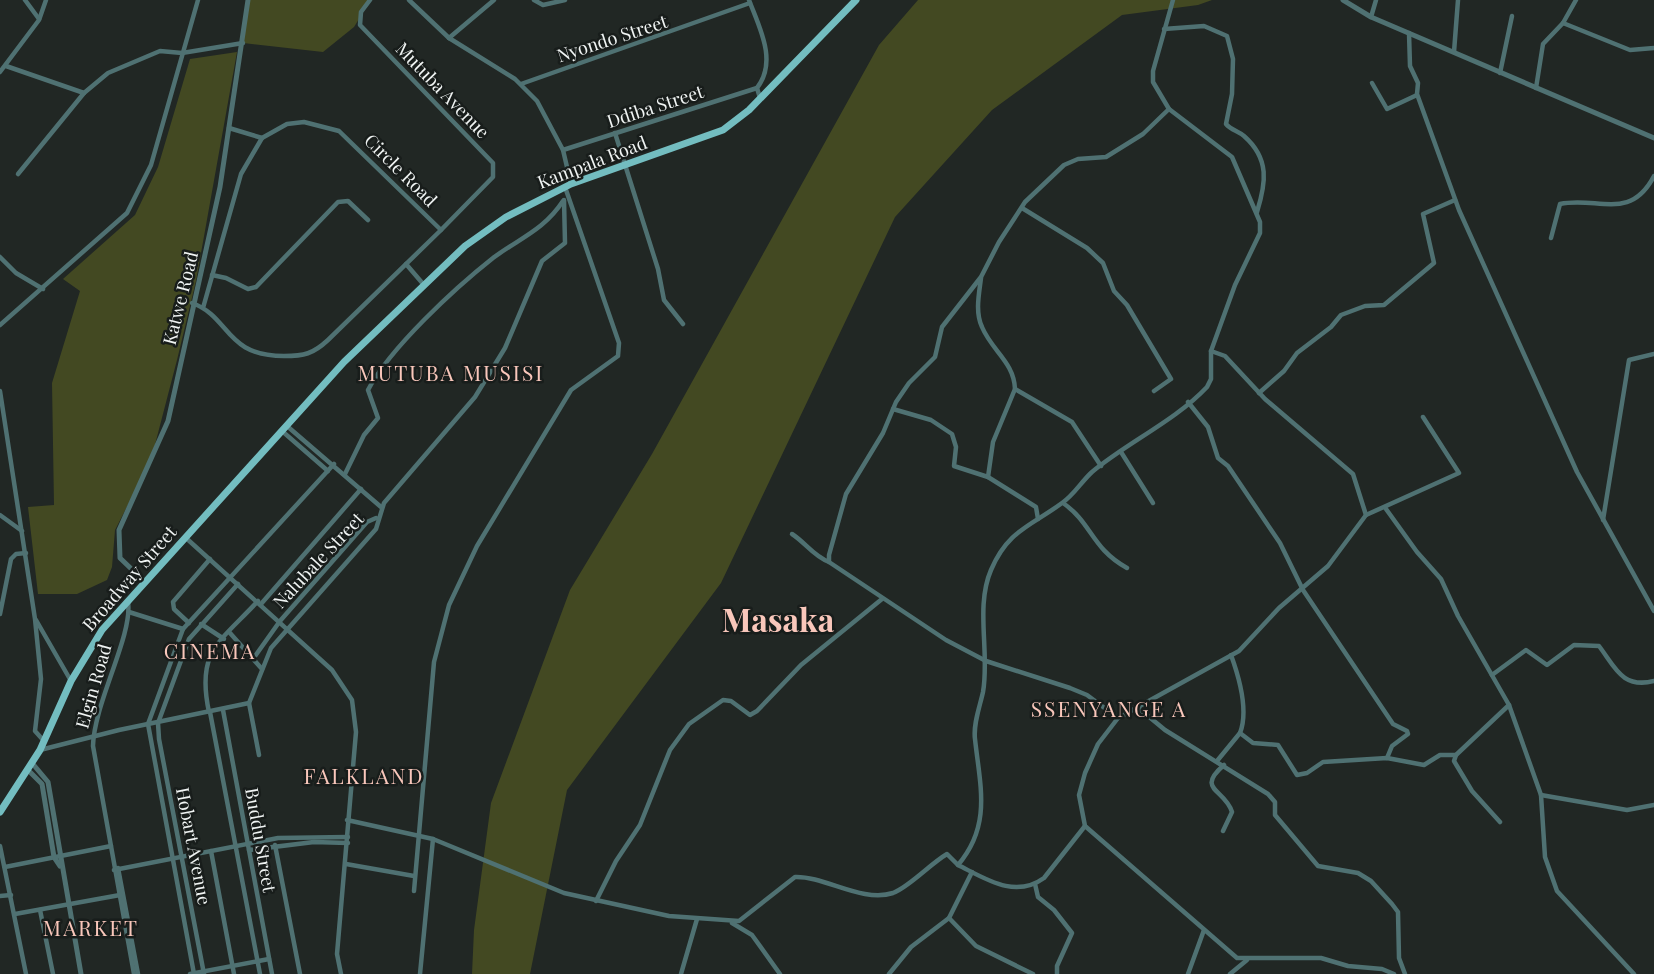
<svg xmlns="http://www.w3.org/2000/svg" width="1654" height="974" font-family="'Playfair Display',serif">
<rect width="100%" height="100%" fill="#212724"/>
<g fill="#434922">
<path d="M 248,0 L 371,0 L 354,27 L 323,52 L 243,43 Z"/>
<path d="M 918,0 L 1212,0 L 1198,5 L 1122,15 L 992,110 L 895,217 L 721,583 L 567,790 L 530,974 L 472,974 L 474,930 L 491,803 L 570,590 L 652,454 L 879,45 Z"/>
<path d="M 237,52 L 196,281 L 177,360 L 151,460 L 115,530 L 112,567 L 107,580 L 77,594 L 38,594 L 28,507 L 54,505 L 52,383 L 80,291 L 63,279 L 135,215 L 158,167 L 190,59 Z"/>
</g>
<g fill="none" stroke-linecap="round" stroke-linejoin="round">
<g stroke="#4f7172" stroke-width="4.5">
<path d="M 25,0 L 39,19"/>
<path d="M 370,0 L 361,12 L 360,25 L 493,163 L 493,177 L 441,230"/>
<path d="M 409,0 L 449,38 L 515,79 L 537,101 L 563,150 L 571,184"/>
<path d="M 534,0 L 543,5 L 565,0"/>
<path d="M 749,0 C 759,27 778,61 757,88 L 760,98"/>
<path d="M 1371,17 L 1376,0"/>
<path d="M 1563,23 L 1630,50 L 1654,48"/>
<path d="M 1164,29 L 1204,26 L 1227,36 L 1233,59 L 1232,94 L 1226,124 C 1231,130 1238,131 1244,136 C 1270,159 1266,183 1257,212"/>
<path d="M 1409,33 L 1410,66 L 1418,83 L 1417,94 L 1459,210 L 1577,472 L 1654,611"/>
<path d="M 449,38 L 494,0"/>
<path d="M 1454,52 L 1458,0"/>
<path d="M 6,66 L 84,93"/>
<path d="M 0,72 L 39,20 L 46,0"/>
<path d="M 1500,73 L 1512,16"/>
<path d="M 1372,83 L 1387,109 L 1417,95"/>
<path d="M 521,84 L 750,3"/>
<path d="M 1536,88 L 1543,44 L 1563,23 L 1576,0"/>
<path d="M 229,128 L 262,138"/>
<path d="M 615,133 L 658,269 L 664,300 L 683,324"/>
<path d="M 563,150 L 757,88"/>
<path d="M 18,174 L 84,93 L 108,73 L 160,51 L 182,53 L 243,43"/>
<path d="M 1022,208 L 1087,248 L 1103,263 L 1114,291 L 1127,305 L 1171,379 L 1154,391"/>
<path d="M 1551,238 L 1560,204 C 1597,196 1630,222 1654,176"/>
<path d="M 0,257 L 16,273 L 43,289"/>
<path d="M 406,264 L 424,285"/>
<path d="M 212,275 L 226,278 L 248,289 L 256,287 L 338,202 L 348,201 L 368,220"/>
<path d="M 981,278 C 979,294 975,312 982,327 C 992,351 1014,362 1015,389 L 1072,422 L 1101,466"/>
<path d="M 192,303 C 231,317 224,356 284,356 C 304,356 313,354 328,340 L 441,230 L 339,131 L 304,122 L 287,124 L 262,138 L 241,174 L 203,308"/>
<path d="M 0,325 L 127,213 L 151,165 L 198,0"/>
<path d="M 1211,351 L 1225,356 L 1265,399 L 1353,474 L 1366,515 L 1328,566 L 1279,608 L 1239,651 L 1118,718 L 1098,744 L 1085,773 L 1079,795 L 1085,826 L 1237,958 L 1321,958 L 1348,966 L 1382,969 L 1394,974"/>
<path d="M 0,391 L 35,619 L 41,679 L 35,731 L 44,741"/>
<path d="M 1259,393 L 1284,371 L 1297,353 L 1331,327 L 1341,315 L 1365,306 L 1384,305 L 1434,263 L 1423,214 L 1455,200"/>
<path d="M 1188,402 L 1208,427 L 1218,458 L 1228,466 L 1280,543 L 1303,590 L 1393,724 L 1407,731 L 1408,734 L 1392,746 L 1387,758"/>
<path d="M 893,409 L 931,420 L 952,434 L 956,447 L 954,466 L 988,477 L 993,442 L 1015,389"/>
<path d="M 287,426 L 381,507"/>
<path d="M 282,431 L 328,471"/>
<path d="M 1121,452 L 1153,503"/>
<path d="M 345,474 L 364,435 L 378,418 L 368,390 C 390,348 455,288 493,258 C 520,238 544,230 563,201"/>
<path d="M 988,477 L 1036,507 L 1038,519"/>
<path d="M 1063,503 C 1092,523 1091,548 1127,568"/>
<path d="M 1386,509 L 1417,552 L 1441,579 L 1458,616 L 1509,705 L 1541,795 L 1545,857 L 1557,891 L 1634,974"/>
<path d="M 0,515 L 22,531"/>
<path d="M 1366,515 L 1459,473 L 1423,417"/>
<path d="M 1603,520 L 1629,360 L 1654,354"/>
<path d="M 792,534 C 806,543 813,556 829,562"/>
<path d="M 186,538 L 332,670 L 352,700 L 356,732 L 337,954 L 341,974"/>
<path d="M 128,602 C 133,635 94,703 93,746 L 134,974"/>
<path d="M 261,604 L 361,489"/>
<path d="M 129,612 L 183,629"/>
<path d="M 0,614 L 11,559 L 16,554 L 26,553"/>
<path d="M 36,620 L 71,681"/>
<path d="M 189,623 L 174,609 L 173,602 L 210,559"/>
<path d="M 201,624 L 224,639"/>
<path d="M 230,633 L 262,669"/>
<path d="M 1231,655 C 1239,677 1249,710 1240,733 L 1253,743 L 1278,745 L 1297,775 L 1307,773 L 1323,762 L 1387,758 L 1424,765 L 1440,755 L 1456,755"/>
<path d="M 253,659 L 280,621 L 367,522 L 376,518"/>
<path d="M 1492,675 L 1526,650 L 1547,665 L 1574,645 L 1599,646 C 1615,667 1622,689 1654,681"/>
<path d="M 249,703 L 259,755"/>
<path d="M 1136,706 L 1165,730 L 1268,794 L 1275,802 L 1275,815 L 1318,866 L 1358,873 L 1371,881 L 1392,904 L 1398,912 L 1399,958 L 1405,974"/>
<path d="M 223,710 L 272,974"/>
<path d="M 209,712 C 196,651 219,643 258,601"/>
<path d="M 210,712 L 260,974"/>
<path d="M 1118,718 L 1087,695 L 1070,688 L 986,661 L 946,640 L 829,562 L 829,555 L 846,494 L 883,433 L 896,402 L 909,383 L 935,357 L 942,327 L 981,277 L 999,242 L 1025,202 L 1064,165 L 1078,159 L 1106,157 L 1143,134 L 1169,109"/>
<path d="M 40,750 L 119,730 L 249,703 L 271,648 L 376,529 L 384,503 L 475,397 L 505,348 L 542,261 L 565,243 L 564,200"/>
<path d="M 1217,761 L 1240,733"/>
<path d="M 1541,795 L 1627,810 L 1654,805"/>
<path d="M 347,820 L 433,839 L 564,893 L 669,916 L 739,921 L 795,877 C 825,876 862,903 893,893 C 909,887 930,864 947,854 L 958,865"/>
<path d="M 1500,822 L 1472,791 L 1454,761 L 1456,755 L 1509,705"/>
<path d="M 1085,826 L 1044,878 C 1015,899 986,879 958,865 C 992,825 980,786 975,739 C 973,724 980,706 983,692 C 990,653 975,607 991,570 C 1008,530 1031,526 1062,503 C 1074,495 1081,482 1092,472 C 1128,442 1175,421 1207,387 L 1211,379 L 1211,351 L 1235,285 L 1260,233 L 1260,222 L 1232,157 L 1169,109 L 1153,82 L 1153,71 L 1173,0"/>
<path d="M 1223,831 L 1232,812 C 1225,789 1195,790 1224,765"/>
<path d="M 275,845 L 300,974"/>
<path d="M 0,846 L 26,974"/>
<path d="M 249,850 L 314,842 L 348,843"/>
<path d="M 211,851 L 234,974"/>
<path d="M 346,864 L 414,876"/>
<path d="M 5,867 L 111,846"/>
<path d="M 118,868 L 138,974"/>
<path d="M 114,870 L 278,838 L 348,837"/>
<path d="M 1035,884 L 1038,897 L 1054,910 L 1072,933 L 1057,966 L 1057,974"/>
<path d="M 414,891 L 434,662 L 449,605 L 477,546 L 571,390 L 618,356 L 619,343 L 565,187"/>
<path d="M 0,896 L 11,895"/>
<path d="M 596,901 L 616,861 L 640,825 L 670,750 L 689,724 L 723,700 L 731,701 L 750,715 L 757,711 L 801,665 L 882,599"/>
<path d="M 40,910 L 53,974"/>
<path d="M 15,914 L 120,895"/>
<path d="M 949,918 L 976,946 L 1033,974"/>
<path d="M 732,923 L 752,935 L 780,974"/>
<path d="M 190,974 L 269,959"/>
<path d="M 194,974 L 148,724 L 183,629 L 334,464"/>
<path d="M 204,974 L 159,739 L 158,723 L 189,639 L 238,584"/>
<path d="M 420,974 L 433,839"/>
<path d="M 681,974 L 697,919"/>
<path d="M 889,974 L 911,947 L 949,918 L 972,872"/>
<path d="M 1188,974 L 1204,930"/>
<path d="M 1230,974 L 1247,960"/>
</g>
<g stroke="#4f7172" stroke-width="5">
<path d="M 1343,0 L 1371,17 L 1654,138"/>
<path d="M 145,582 L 120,558 L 119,530 L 168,421 L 220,187 L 248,0"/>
<path d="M 32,763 L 48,782 L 81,974"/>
<path d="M 28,770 L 42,784 L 54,857 L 60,866"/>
</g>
<path stroke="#73bdc0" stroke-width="7" d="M 0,812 L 40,750 L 71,681 L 102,630 L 344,362 L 465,246 L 506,217 L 571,184 L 723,130 L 749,110 L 856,0"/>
</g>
<g text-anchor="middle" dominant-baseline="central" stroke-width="5" stroke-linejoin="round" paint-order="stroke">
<g font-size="18" fill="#f0f4f3" stroke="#181d1b">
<text transform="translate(612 38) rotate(-18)">Nyondo Street</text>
<text transform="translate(443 90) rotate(46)">Mutuba Avenue</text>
<text transform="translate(655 106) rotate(-18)">Ddiba Street</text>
<text transform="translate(592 162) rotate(-21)">Kampala Road</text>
<text transform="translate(401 170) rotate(45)">Circle Road</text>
<text transform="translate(180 298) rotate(-76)">Katwe Road</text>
<text transform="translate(318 560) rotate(-47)">Nalubale Street</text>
<text transform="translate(129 578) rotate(-49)">Broadway Street</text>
<text transform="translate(93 686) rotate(-74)">Elgin Road</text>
<text transform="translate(261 840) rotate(80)">Buddu Street</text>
<text transform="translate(194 846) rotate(79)">Hobart Avenue</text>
</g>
<g font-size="21" letter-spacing="2" fill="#f9c7bb" stroke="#181d1b">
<text x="451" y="372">MUTUBA MUSISI</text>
<text x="210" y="650">CINEMA</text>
<text x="1109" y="708">SSENYANGE A</text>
<text x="364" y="775">FALKLAND</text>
<text x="91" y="927">MARKET</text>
</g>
<g font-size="32" font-weight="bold" fill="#f9c7bb" stroke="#181d1b">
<text x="778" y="618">Masaka</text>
</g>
</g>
</svg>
